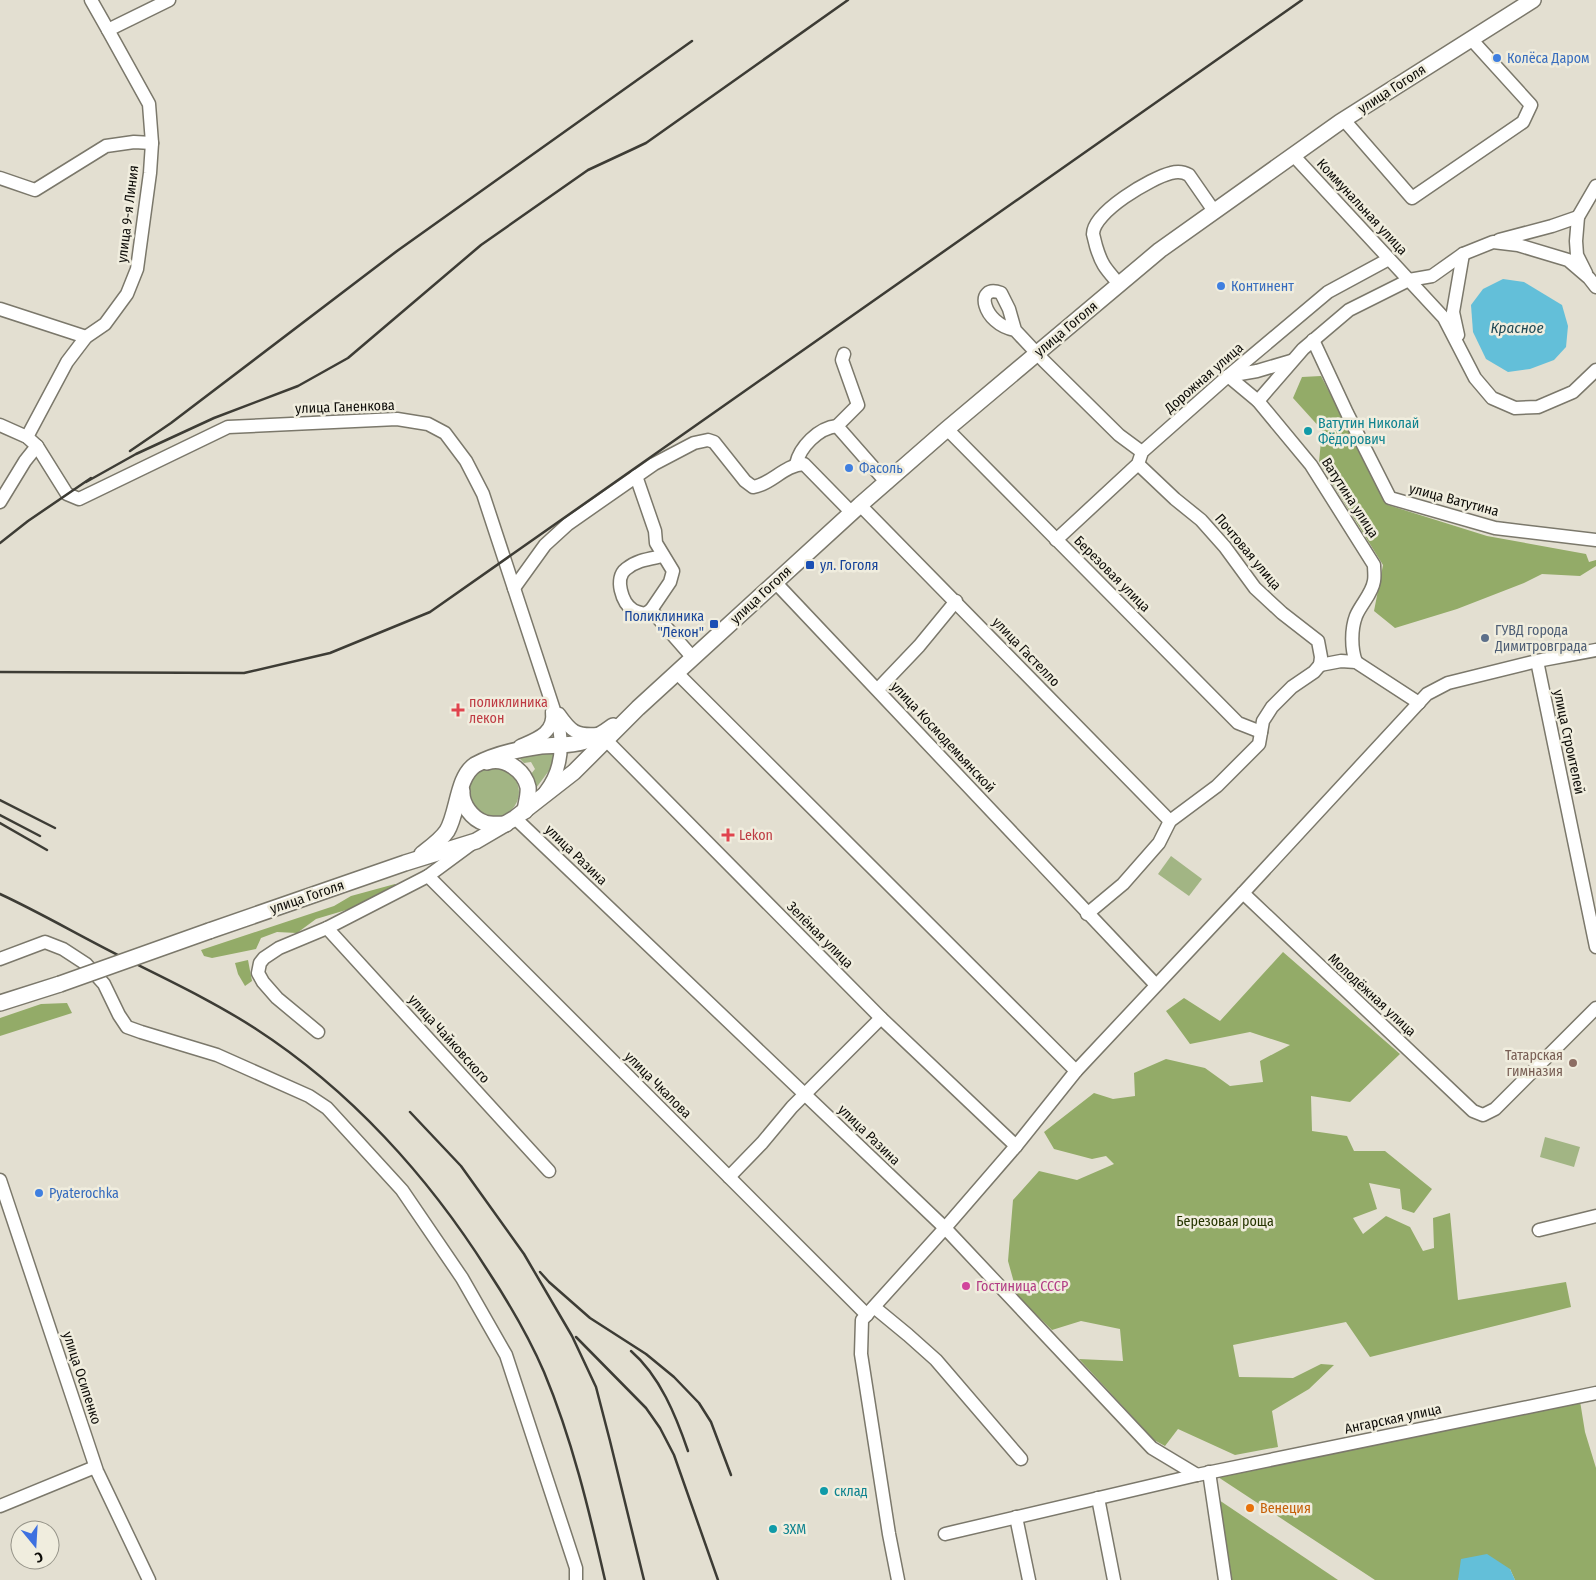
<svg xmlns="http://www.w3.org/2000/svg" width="1596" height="1580" font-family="'Fira Sans Condensed',sans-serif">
<rect width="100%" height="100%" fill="#e3dfd1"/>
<g fill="#a2b584">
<path d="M 551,751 L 556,755 L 551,768 L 536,788 L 531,774 L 535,769 L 531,762 L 524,763 L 516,755 Z"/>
<circle cx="494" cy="792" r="25"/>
<path d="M 1171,856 L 1202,879 L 1189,896 L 1158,874 Z"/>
<path d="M 1545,1137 L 1580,1147 L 1574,1167 L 1540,1157 Z"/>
</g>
<g fill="#93ab68">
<path d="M 1321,376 L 1388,505 L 1487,536 L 1586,554 L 1589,562 L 1596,560 L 1596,566 L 1580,576 L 1542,574 L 1524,583 L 1457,609 L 1395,628 L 1374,611 L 1383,565 L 1319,462 L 1322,430 L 1293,398 L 1302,377 Z"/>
<path d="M 395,884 L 397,886 L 356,907 L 316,919 L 297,933 L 277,932 L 261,938 L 256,949 L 212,958 L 204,956 L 201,950 L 334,906 L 351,896 Z"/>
<path d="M 1283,952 L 1400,1054 L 1350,1102 L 1311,1096 L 1312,1131 L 1347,1136 L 1354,1151 L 1385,1151 L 1432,1189 L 1414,1213 L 1402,1209 L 1400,1189 L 1369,1183 L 1377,1209 L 1353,1218 L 1363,1234 L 1386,1216 L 1410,1227 L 1423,1251 L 1434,1248 L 1433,1218 L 1450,1213 L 1458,1300 L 1566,1282 L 1571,1307 L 1370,1357 L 1346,1322 L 1233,1345 L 1239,1377 L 1293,1378 L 1321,1364 L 1334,1365 L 1309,1389 L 1272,1411 L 1278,1447 L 1235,1455 L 1178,1429 L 1165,1446 L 1154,1440 L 1079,1359 L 1123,1361 L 1120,1329 L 1081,1321 L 1052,1330 L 1018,1297 L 1008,1261 L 1013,1200 L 1039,1171 L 1077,1180 L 1114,1164 L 1106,1156 L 1092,1159 L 1054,1149 L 1044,1132 L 1094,1093 L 1113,1099 L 1135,1096 L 1134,1073 L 1166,1059 L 1205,1068 L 1230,1086 L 1263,1082 L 1260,1061 L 1290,1045 L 1250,1032 L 1190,1044 L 1166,1011 L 1184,998 L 1220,1021 Z"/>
<path d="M 248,960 L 252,981 L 245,986 L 238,974 L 235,963 Z"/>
<path d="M 67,1003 L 72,1013 L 0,1036 L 0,1018 L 41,1004 Z"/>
<path d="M 1580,1401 L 1585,1432 L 1596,1468 L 1596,1580 L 1515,1580 L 1510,1569 L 1459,1578 L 1458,1580 L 1375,1580 L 1218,1477 Z"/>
<path d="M 1213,1496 L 1338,1580 L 1228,1580 Z"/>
</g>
<g fill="#63bfd9">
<path d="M 1503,279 L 1524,282 L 1562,305 L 1568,326 L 1566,347 L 1554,360 L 1530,369 L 1508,372 L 1486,359 L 1473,332 L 1471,305 L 1483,289 Z"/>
<path d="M 1487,1554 L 1510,1569 L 1515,1580 L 1458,1580 L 1461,1559 Z"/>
</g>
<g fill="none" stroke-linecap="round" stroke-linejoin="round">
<g stroke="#7b786b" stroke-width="15">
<g id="minor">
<path d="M 91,0 L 108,30"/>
<path d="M 1344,120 L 1412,198 L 1523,122 L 1531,105 L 1471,39"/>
<path d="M 1293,155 L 1444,318 L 1475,378 L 1492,398 L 1515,408 L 1538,407 L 1573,392 L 1596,370"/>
<path d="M 0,178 L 35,190 L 106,146 L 134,142 L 152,143"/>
<path d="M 1499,240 L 1552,226 L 1578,217"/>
<path d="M 1586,273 L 1577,255 L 1576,241 L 1578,217 L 1596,186"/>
<path d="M 1119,284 C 1106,269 1102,266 1096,246 C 1095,242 1094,238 1093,234 C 1093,212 1151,178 1171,173 C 1178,171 1184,172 1189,175 L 1214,211"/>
<path d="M 0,309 L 86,337"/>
<path d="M 1015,330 C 982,324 974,283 1001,293 L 1009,309 L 1015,330 L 1044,361 L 1119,435 L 1142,452"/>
<path d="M 1458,335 L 1453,312 L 1463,254"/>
<path d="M 1313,340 L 1347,413 L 1390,498 L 1495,528 L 1596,540"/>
<path d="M 844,354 L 842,360 L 858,405 L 837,426 L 887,483"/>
<path d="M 1228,376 L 1258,401 L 1311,465 L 1374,565 C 1374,570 1375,576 1374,581 C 1372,594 1361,604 1356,616 C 1351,629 1351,649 1356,662"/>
<path d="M 1228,376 L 1257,371 L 1291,361"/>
<path d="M 1258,401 L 1303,349 L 1349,310 L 1409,280 L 1432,276 L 1463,254 L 1493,242 L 1518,245 L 1568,260 L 1589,278 L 1596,287"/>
<path d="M 0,425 L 27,437 L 37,446 L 67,494 L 79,499 L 228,427 L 397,419 L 428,424 L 445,433 L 466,461 L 483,494 L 557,719 C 564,745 562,770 545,792"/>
<path d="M 947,429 L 1238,723 L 1261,732"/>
<path d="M 27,437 L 67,362 L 86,337 L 105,324 L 127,294 L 137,269 L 150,173 L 152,143 L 149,104 L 108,30 L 169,0"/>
<path d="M 796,464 C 800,447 818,428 837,426"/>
<path d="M 1138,464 L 1175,499 L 1201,520 L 1225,547 L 1255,588 L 1282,613 L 1318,641 L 1321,657 L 1320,665"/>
<path d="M 636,476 L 655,531 L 656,543 L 673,571 L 670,582 L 651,610 L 693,658"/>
<path d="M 0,502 L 25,461 L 37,446"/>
<path d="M 860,505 L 1170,821"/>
<path d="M 1056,540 L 1138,464 L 1142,452 L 1228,376 L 1328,292 L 1389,259"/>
<path d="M 775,582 L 1156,985"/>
<path d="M 514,588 L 545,545 L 568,524 L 654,464 L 694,443 L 708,440 L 714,442 L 745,481 L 753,487 C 772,484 784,465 804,464 L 852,513"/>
<path d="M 651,610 L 645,614 C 641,613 636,612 633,610 C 622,603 614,578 626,569 C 637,560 649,559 663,556"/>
<path d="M 1537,661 L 1596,947"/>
<path d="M 1320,665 L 1341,661 L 1356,662 L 1419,703"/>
<path d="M 677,673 L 1076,1071"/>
<path d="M 878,689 L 919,646 L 956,601"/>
<path d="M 559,714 C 571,731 576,736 598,734"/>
<path d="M 607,741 L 881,1018 L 1016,1146"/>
<path d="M 520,746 C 536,739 555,733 552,712"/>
<path d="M 515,818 L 945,1228 L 1152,1448 L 1197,1475"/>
<path d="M 428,876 L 867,1315"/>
<path d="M 1243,893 L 1473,1111 L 1483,1115 L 1495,1109 L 1596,1008"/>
<path d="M 1087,914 L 1123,884 L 1159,843 L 1170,821 L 1217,786 L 1259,744 L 1263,721 L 1272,707 L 1292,687 L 1314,672 L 1320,665"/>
<path d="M 327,928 L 549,1171"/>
<path d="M 0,959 L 45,942 L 63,949 L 86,964 L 104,984 L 119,1015 L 127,1027 L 141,1032 L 217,1055 L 309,1096 L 327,1108 L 402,1190 L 462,1278 L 506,1355 L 576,1568 L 576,1580"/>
<path d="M 318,1032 L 277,998 L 263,982 L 258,973 L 260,963 L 264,958 L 279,948 L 327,928 L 428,876 L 470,845"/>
<path d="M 729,1177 L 762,1143 L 792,1107 L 881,1018"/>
<path d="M 0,1180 L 97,1471 L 149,1580"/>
<path d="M 1539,1230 L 1596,1216"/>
<path d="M 874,1307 L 908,1335 L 936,1360 L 1021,1459"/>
<path d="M 1209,1472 L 1225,1580"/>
<path d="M 1098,1498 L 1114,1580"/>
<path d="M 0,1506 L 95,1467"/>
<path d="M 1016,1517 L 1029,1580"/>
<path d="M 945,1534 L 1197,1475 L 1596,1393"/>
<path d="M 898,1580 L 889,1534 L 861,1354 L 862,1320 L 945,1228 L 1016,1146 L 1076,1071 L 1243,893 L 1427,694 L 1448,683 L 1537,661 L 1596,650"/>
</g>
</g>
<g stroke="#7b786b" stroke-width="18">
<g id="major">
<path d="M 487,762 C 504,756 524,770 528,787 C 529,794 526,803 525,811"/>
<path d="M 462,791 C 461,804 472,819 485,823 C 491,825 499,824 506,824"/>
<path d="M 422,854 C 431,847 441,840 447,831 C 458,813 457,777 475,765 C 495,754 519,749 541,746 C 556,745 572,746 586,741 C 596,738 605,732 613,726"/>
<path d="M 209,931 L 405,863 L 476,841 L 515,818 L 574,772 L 638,708 L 860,505 L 947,429 L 1160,250 L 1340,122 L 1533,0"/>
<path d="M 0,1003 L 60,984"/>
</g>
</g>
<use href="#minor" stroke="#fff" stroke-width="12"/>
<use href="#major" stroke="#fff" stroke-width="15"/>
<g stroke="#3d3c35" stroke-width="2.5">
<path d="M 130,451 L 171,423 L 397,251 L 692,41"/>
<path d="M 86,482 L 136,454 L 214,418 L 298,386 L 348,358 L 481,245 L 588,170 L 646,143 L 848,0"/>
<path d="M 0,543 L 28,521 L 91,478"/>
<path d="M 0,672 L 244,673 L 330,653 L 430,612 L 1302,0"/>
<path d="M 0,800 L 55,828"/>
<path d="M 0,815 L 40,836"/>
<path d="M 0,823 L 47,850"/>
<path d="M 0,894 C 41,913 80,936 120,956 C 166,979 213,1001 256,1029 C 350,1090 428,1176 488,1271 C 509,1303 529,1337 544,1372 C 572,1439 589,1510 605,1580"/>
<path d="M 410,1112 L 461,1166 L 524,1254 L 572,1336 L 596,1387 L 610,1441 L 644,1580"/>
<path d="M 540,1272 L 549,1282 L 590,1318 L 646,1354 L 674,1377 L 699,1403 L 711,1422 L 731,1475"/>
<path d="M 576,1337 L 646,1408 L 660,1428 L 674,1455 L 718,1580"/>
<path d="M 631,1351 C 660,1376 676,1416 688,1451"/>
</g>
<g stroke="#7b786b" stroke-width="18" stroke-linecap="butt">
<path id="major-bridge" d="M 60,984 L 209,931"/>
</g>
<use href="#major-bridge" stroke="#fff" stroke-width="15"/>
</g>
<g fill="#3f7fe0" stroke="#f0edde" stroke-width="2">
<circle cx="1497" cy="58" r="5"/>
<circle cx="1221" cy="286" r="5"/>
<circle cx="849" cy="468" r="5"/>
<circle cx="39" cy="1193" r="5"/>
</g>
<g fill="#0f9aa8" stroke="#f0edde" stroke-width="2">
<circle cx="1308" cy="431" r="5"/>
<circle cx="824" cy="1491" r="5"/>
<circle cx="773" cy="1529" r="5"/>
</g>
<g fill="#1a4fb4" stroke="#f0edde" stroke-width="2">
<rect x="805" y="560" width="10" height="10" rx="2.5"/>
<rect x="709" y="619" width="10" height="10" rx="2.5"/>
</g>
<circle fill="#5c6f8a" stroke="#f0edde" stroke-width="2" cx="1485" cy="638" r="5"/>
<g fill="#e0444e" stroke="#f0edde" stroke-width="2">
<path d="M455.5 702.5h5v5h5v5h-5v5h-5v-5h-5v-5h5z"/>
<path d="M725.5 827.5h5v5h5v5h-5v5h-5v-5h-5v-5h5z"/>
</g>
<circle fill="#8d6e63" stroke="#f0edde" stroke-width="2" cx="1573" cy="1063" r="5"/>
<circle fill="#d1479c" stroke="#f0edde" stroke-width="2" cx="966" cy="1286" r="5"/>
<circle fill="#e8710a" stroke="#f0edde" stroke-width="2" cx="1250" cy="1508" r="5"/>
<g text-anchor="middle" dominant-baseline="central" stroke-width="5" stroke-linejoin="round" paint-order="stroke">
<g font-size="14" fill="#366cbe" stroke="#f0edde" text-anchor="start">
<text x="1507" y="58">Колёса Даром</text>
<text x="1231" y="286">Континент</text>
<text x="859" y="468">Фасоль</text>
<text x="49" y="1193">Pyaterochka</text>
</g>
<g font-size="14" fill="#0d0c08" stroke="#f0edde">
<text transform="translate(1392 89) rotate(-33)">улица Гоголя</text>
<text transform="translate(1362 207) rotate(47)">Коммунальная улица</text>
<text transform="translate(128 214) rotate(-83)">улица 9-я Линия</text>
<text transform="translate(1066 329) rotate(-40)">улица Гоголя</text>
<text transform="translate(1204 378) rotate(-41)">Дорожная улица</text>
<text transform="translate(345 407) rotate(-2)">улица Ганенкова</text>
<text transform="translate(1350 498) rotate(57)">Ватутина улица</text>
<text transform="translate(1454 500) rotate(15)">улица Ватутина</text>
<text transform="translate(1248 552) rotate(50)">Почтовая улица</text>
<text transform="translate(1112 574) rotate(45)">Березовая улица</text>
<text transform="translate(761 595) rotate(-43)">улица Гоголя</text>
<text transform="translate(1026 652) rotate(46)">улица Гастелло</text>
<text transform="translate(943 737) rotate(47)">улица Космодемьянской</text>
<text transform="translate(1569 742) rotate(78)">улица Строителей</text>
<text transform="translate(576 855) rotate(44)">улица Разина</text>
<text transform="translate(307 897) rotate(-19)">улица Гоголя</text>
<text transform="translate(820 935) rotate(45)">Зелёная улица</text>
<text transform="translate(1372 995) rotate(43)">Молодёжная улица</text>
<text transform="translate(449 1039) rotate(48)">улица Чайковского</text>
<text transform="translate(658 1085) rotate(45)">улица Чкалова</text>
<text transform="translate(869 1135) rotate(44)">улица Разина</text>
<text transform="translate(82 1378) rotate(72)">улица Осипенко</text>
<text transform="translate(1393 1419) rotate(-12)">Ангарская улица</text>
</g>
<g font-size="14" fill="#0d838f" stroke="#f0edde" text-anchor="start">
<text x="1318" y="423">Ватутин Николай<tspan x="1318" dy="16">Фёдорович</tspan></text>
<text x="834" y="1491">склад</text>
<text x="783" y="1529">ЗХМ</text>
</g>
<g font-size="14" fill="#164399" stroke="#f0edde" text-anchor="start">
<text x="820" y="565">ул. Гоголя</text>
<text x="704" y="616" text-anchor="end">Поликлиника<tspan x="704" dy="16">"Лекон"</tspan></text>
</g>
<g font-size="14" fill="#4e5e75" stroke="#f0edde" text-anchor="start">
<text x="1495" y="630">ГУВД города<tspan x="1495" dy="16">Димитровграда</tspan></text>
</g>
<g font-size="14" fill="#be3a42" stroke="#f0edde" text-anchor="start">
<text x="469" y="702">поликлиника<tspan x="469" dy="16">лекон</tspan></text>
<text x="739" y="835">Lekon</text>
</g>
<g font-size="14" fill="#785e54" stroke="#f0edde" text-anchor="end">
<text x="1563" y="1055">Татарская<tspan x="1563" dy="16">гимназия</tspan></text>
</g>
<g font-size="14" fill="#263501" stroke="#f0edde">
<text x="1225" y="1221">Березовая роща</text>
</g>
<g font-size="14" fill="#b23c85" stroke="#f0edde" text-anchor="start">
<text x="976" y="1286">Гостиница СССР</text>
</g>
<g font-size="14" fill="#c56008" stroke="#f0edde" text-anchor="start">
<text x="1260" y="1508">Венеция</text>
</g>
<g font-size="15" font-style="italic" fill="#204955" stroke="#f0edde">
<text x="1517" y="328">Красное</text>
</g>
</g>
<g transform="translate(35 1545) rotate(162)"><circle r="24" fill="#f0edde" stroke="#959388"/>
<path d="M0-4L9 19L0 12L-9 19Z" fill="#3d70e0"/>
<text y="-8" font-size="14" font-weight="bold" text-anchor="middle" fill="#0d0c08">С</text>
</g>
</svg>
